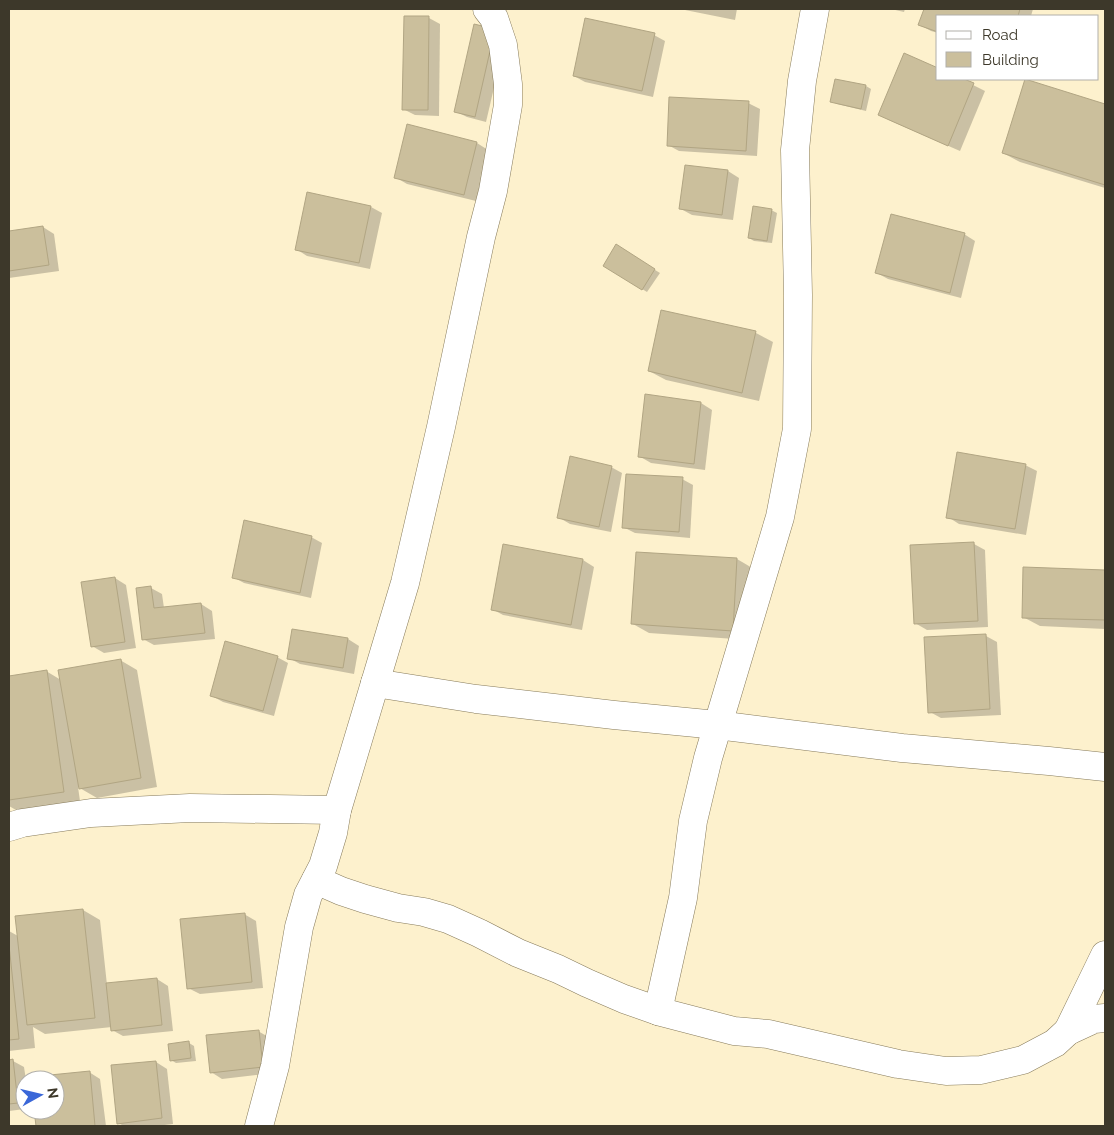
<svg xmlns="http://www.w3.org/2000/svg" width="1114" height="1135" font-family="Raleway,sans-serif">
<rect width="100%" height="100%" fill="#fdf1cd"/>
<g fill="#0003">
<path d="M 680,9 L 737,9 L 735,20 Z"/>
<path d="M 891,9 L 905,9 L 904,12 Z"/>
<path d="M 925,9 L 1033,9 L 1031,16 L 938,16 L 938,33 L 931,31 L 920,25 Z"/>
<path d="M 406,17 L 429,18 L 440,24 L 439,116 L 415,115 L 403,109 Z"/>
<path d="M 475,25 L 506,36 L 486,122 L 467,117 L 455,111 Z"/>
<path d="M 654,35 L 665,41 L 653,97 L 585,82 L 574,76 Z"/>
<path d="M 938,79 L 961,79 L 985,91 L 960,151 L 891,121 L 880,115 Z"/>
<path d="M 1025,80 L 1105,105 L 1105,188 L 1020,162 L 1003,153 Z"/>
<path d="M 866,86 L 871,89 L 866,111 L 837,104 L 832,101 Z"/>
<path d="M 748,103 L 760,109 L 757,156 L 679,151 L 668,145 Z"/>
<path d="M 408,126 L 477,143 L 488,150 L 476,201 L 407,184 L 395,177 Z"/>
<path d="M 686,166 L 728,171 L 739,178 L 733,220 L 692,215 L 681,209 Z"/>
<path d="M 308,193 L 371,207 L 382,213 L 370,269 L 307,256 L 296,249 Z"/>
<path d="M 771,210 L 777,213 L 772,243 L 754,241 L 749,238 Z"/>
<path d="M 43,227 L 54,234 L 59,271 L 9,278 L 9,232 Z"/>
<path d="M 964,234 L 975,241 L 961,298 L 888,279 L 877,273 Z"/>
<path d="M 616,246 L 660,273 L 647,292 L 605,266 Z"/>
<path d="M 662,311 L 756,333 L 773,342 L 759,401 L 666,380 L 649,371 Z"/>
<path d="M 646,396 L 701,403 L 712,410 L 705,470 L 651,463 L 639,456 Z"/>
<path d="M 1025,465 L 1037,471 L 1026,535 L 959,524 L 948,517 Z"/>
<path d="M 611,467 L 622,473 L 611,532 L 570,524 L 558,517 Z"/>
<path d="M 682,479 L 693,485 L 690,538 L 635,533 L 623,527 Z"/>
<path d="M 311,537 L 322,543 L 311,598 L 244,583 L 233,577 Z"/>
<path d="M 974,544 L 985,550 L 988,627 L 927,630 L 915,623 Z"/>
<path d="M 637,553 L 737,559 L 754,569 L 749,640 L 649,633 L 633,624 Z"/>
<path d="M 583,560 L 594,567 L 582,630 L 503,615 L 492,609 Z"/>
<path d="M 1025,569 L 1105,571 L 1105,629 L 1040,626 L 1023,617 Z"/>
<path d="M 115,578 L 126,585 L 136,648 L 104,653 L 92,646 Z"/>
<path d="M 151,588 L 162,594 L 164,608 L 201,604 L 212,611 L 215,639 L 154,645 L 143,639 Z"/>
<path d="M 293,630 L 348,639 L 359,646 L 354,674 L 300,664 L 289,658 Z"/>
<path d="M 986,636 L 997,642 L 1001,715 L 941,718 L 930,712 Z"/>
<path d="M 277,657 L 288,663 L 274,716 L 223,702 L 212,696 Z"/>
<path d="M 120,660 L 137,670 L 157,787 L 97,798 L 78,787 L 80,801 L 16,810 L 9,806 L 9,677 L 46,671 L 61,680 Z"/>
<path d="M 83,910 L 100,920 L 107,985 L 157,979 L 168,986 L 173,1031 L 123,1036 L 112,1030 L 112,1027 L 45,1034 L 33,1027 L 35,1048 L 9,1051 L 9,931 L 18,936 Z"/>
<path d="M 244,914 L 256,921 L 263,988 L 200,994 L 188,988 Z"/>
<path d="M 258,1031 L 270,1038 L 273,1073 L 222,1079 L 211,1072 Z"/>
<path d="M 189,1043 L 194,1046 L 196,1061 L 176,1063 L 171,1060 Z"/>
<path d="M 9,1061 L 13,1061 L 24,1067 L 26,1080 L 25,1109 L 9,1111 Z"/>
<path d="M 156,1062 L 167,1069 L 173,1124 L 156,1126 L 124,1126 L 118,1123 Z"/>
<path d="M 89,1072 L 100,1079 L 106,1126 L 37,1126 L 35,1110 L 55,1110 L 55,1080 L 32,1080 Z"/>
</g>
<g fill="#cbbf9c" stroke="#b1a583">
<path d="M 924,9 L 1020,9 L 1018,16 L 938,16 L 938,32 L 918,25 Z"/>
<path d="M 404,16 L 429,16 L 428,110 L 402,110 Z"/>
<path d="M 585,18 L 655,33 L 642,91 L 573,76 Z"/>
<path d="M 474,24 L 495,29 L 475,117 L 454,112 Z"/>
<path d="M 904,53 L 938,68 L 938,79 L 964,79 L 974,83 L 948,146 L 878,115 Z"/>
<path d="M 835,79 L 866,85 L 861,109 L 830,102 Z"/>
<path d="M 1025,79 L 1105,104 L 1105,185 L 1002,153 Z"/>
<path d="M 669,97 L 749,101 L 746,151 L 667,146 Z"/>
<path d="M 407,124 L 477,142 L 464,195 L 394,178 Z"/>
<path d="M 685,165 L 728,170 L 722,215 L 679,209 Z"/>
<path d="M 307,192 L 371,206 L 359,263 L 295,250 Z"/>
<path d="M 753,206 L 772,209 L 767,241 L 748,238 Z"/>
<path d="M 891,214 L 965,233 L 950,293 L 875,273 Z"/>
<path d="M 43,226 L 49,265 L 9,271 L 9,231 Z"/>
<path d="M 616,244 L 655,269 L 642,290 L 603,266 Z"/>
<path d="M 661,310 L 756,331 L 742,393 L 648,371 Z"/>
<path d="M 645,394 L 701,402 L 694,464 L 638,457 Z"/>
<path d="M 957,452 L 1026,464 L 1015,529 L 946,518 Z"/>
<path d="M 570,456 L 612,466 L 599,527 L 557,518 Z"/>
<path d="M 626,474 L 683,477 L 679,532 L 622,528 Z"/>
<path d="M 244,520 L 312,536 L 300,593 L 232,578 Z"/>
<path d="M 974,542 L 978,621 L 914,624 L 910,545 Z"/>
<path d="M 503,544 L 583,559 L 571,625 L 491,610 Z"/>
<path d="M 636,552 L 737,558 L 733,631 L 631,624 Z"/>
<path d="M 1023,567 L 1105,570 L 1105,620 L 1022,618 Z"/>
<path d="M 115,577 L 125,642 L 91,647 L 81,582 Z"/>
<path d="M 151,586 L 154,608 L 201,603 L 205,633 L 142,640 L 136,588 Z"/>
<path d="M 292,629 L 348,638 L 343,668 L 287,659 Z"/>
<path d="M 986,634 L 990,709 L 928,713 L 924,637 Z"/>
<path d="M 225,641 L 278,656 L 263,711 L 210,696 Z"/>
<path d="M 121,659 L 141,778 L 79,789 L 58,670 Z"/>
<path d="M 47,670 L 64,792 L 9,800 L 9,676 Z"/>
<path d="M 83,909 L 95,1018 L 27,1025 L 15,916 Z"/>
<path d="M 245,913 L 252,982 L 187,989 L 180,919 Z"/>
<path d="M 9,945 L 19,1039 L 9,1040 Z"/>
<path d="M 157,978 L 162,1025 L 111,1031 L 106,983 Z"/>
<path d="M 259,1030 L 263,1067 L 210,1073 L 206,1035 Z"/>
<path d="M 189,1041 L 191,1058 L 170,1061 L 168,1044 Z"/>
<path d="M 13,1059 L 18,1103 L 9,1104 L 9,1060 Z"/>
<path d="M 156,1061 L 162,1118 L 117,1124 L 111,1065 Z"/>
<path d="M 90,1071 L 95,1126 L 36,1126 L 34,1110 L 55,1110 L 55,1080 L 31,1080 L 30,1077 Z"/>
</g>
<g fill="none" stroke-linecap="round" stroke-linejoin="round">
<g stroke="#877b5b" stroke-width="29">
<g id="minor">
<path d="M 375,683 L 476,699 L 614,715 L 717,725 L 902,748 L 1049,761 L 1105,767"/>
<path d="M 9,827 L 22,823 L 91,813 L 190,808 L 337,810"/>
<path d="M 316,880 L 341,891 L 365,899 L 398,908 L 424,912 L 448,919 L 479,933 L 518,953 L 558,969 L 587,983 L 624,999 L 661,1012 L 734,1031 L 768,1034 L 898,1064 L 946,1071 L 981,1070 L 1023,1060 L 1055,1043 L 1068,1031 L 1094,1019 L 1105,1018"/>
<path d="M 658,1011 L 683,898 L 693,821 L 708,758 L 780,517 L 797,429 L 798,295 L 795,150 L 802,81 L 815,9"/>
<path d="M 1068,1031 L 1105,955"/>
<path d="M 259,1126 L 275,1066 L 299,927 L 308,895 L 323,866 L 333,833 L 337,810 L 405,583 L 441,427 L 481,237 L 493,191 L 508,105 L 508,84 L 503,45 L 494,18 L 487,9"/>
</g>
</g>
<use href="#minor" stroke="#fff" stroke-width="28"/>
</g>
<rect width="1114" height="1135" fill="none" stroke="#3d382a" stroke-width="20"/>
<rect x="936" y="15" width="162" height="65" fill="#ffffff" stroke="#b1afaa"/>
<rect x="946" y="31" width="25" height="8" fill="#ffffff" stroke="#b1afaa"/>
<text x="982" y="40" font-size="15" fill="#3d382a">Road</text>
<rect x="946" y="52" width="25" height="15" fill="#cbbf9c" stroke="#b1afaa"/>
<text x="982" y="65" font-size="15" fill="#3d382a">Building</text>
<g transform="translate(40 1095) rotate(82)"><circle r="24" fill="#ffffff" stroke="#b1afaa"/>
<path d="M0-4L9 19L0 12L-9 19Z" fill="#3a67d8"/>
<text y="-8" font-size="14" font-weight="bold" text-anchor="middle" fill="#3d382a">N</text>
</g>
</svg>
